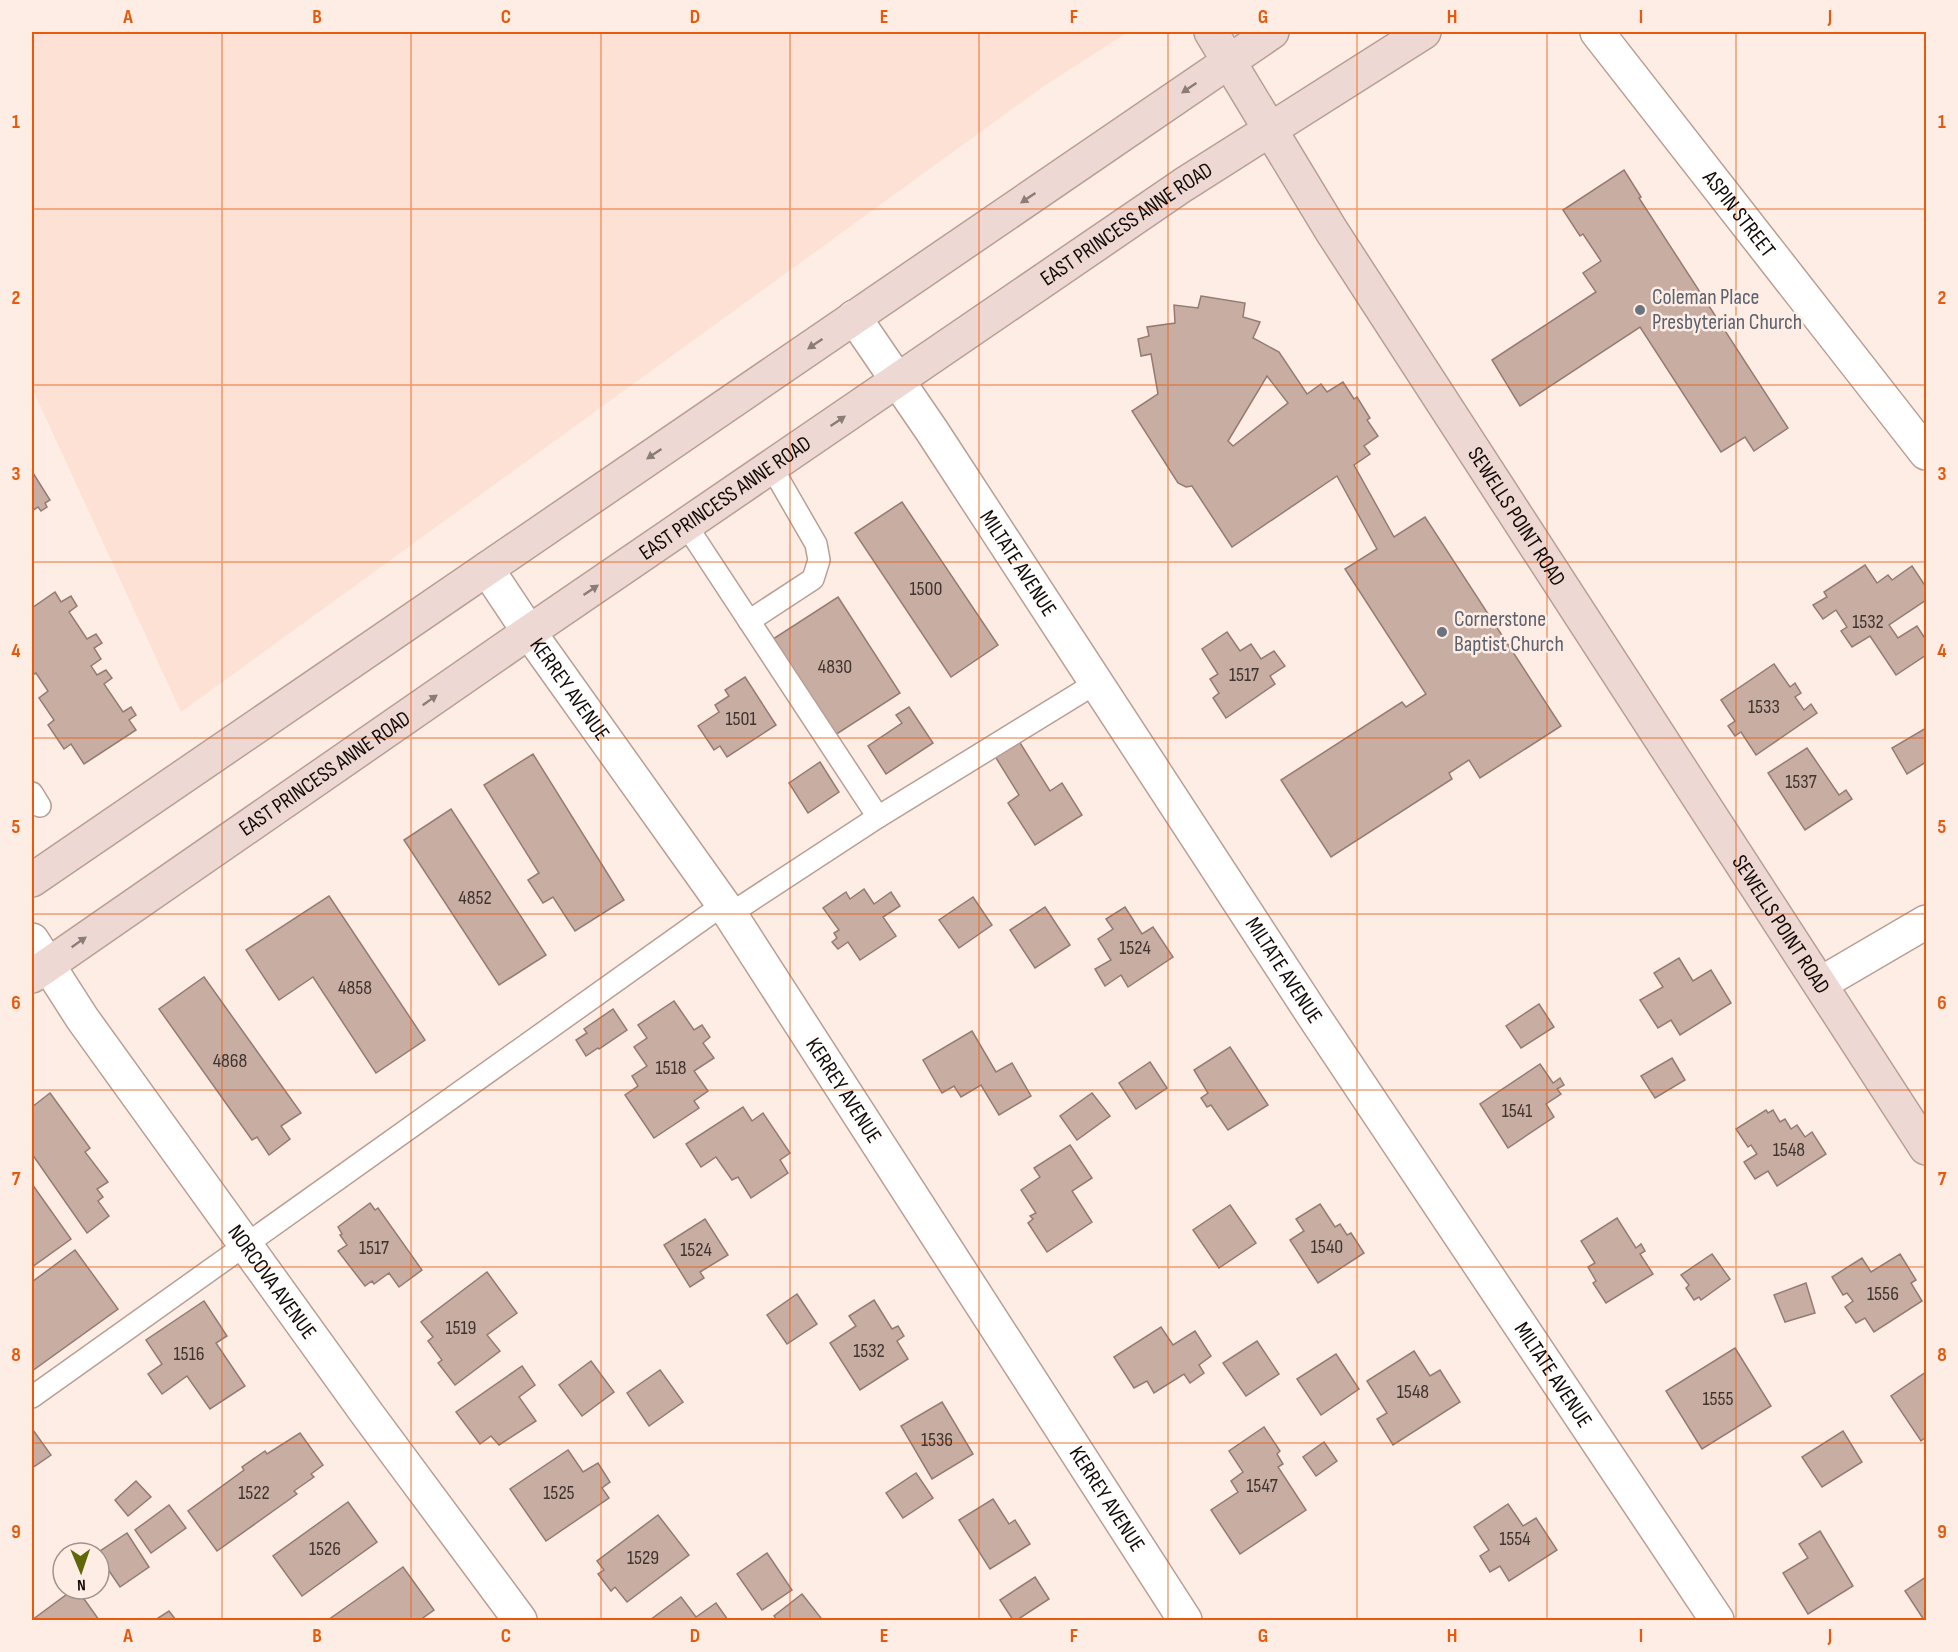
<svg xmlns="http://www.w3.org/2000/svg" width="1958" height="1652" font-family="'Sofia Sans Condensed',sans-serif">
<rect width="100%" height="100%" fill="#fdede5"/>
<path fill="#fde1d4" d="M 32,32 L 1128,32 L 1044,86 L 181,712 L 32,388 Z"/>
<g fill="#c8ada3" stroke="#957b72" stroke-width="1.5" fill-rule="evenodd">
<path d="M 1624,170 L 1641,197 L 1639,198 L 1788,428 L 1754,451 L 1745,437 L 1721,452 L 1640,327 L 1520,406 L 1492,360 L 1596,292 L 1583,273 L 1601,261 L 1583,234 L 1580,236 L 1563,210 Z"/>
<path d="M 1201,296 L 1245,303 L 1243,317 L 1260,322 L 1253,338 L 1279,352 L 1307,394 L 1321,384 L 1327,392 L 1343,382 L 1354,399 L 1357,397 L 1370,418 L 1367,420 L 1378,436 L 1364,446 L 1370,454 L 1354,465 L 1394,537 L 1425,517 L 1561,726 L 1480,778 L 1469,760 L 1449,773 L 1452,779 L 1331,857 L 1281,780 L 1402,702 L 1406,707 L 1426,694 L 1345,569 L 1377,549 L 1337,476 L 1232,547 L 1192,486 L 1186,487 L 1178,483 L 1132,411 L 1158,394 L 1151,354 L 1141,356 L 1138,339 L 1149,336 L 1147,327 L 1175,323 L 1174,305 L 1198,308 ZM 1267,376 L 1288,403 L 1233,446 L 1228,441 Z"/>
<path d="M 33,473 L 50,500 L 45,503 L 47,507 L 41,511 L 38,507 L 32,511 Z"/>
<path d="M 902,502 L 998,645 L 951,677 L 855,533 Z"/>
<path d="M 1865,565 L 1877,583 L 1888,575 L 1892,580 L 1912,566 L 1926,587 L 1926,600 L 1889,625 L 1898,638 L 1917,626 L 1926,640 L 1926,655 L 1896,675 L 1870,636 L 1852,647 L 1841,631 L 1847,627 L 1836,610 L 1823,619 L 1813,605 L 1827,597 L 1824,592 Z"/>
<path d="M 55,592 L 61,602 L 71,596 L 77,606 L 69,612 L 87,639 L 96,634 L 102,643 L 94,648 L 101,659 L 91,666 L 97,675 L 106,670 L 112,678 L 104,684 L 123,712 L 131,707 L 136,715 L 129,720 L 136,730 L 84,764 L 71,744 L 64,749 L 48,725 L 54,720 L 39,698 L 48,691 L 36,673 L 32,675 L 32,608 Z"/>
<path d="M 838,597 L 900,693 L 832,737 L 770,641 Z"/>
<path d="M 1227,632 L 1240,651 L 1251,644 L 1261,659 L 1274,651 L 1285,666 L 1270,676 L 1275,684 L 1226,718 L 1213,698 L 1219,693 L 1210,679 L 1218,674 L 1202,649 Z"/>
<path d="M 1774,664 L 1790,687 L 1795,683 L 1801,693 L 1795,697 L 1804,710 L 1811,704 L 1817,713 L 1756,755 L 1741,732 L 1735,736 L 1728,726 L 1735,721 L 1721,700 Z"/>
<path d="M 745,677 L 776,725 L 727,757 L 720,746 L 714,750 L 698,726 L 719,712 L 715,705 L 729,696 L 725,690 Z"/>
<path d="M 909,707 L 933,743 L 886,774 L 868,746 L 902,723 L 896,715 Z"/>
<path d="M 1926,728 L 1926,762 L 1907,774 L 1892,748 Z"/>
<path d="M 1017,738 L 1050,791 L 1062,783 L 1082,815 L 1035,845 L 1008,803 L 1019,795 L 993,753 Z"/>
<path d="M 1807,748 L 1839,795 L 1846,790 L 1852,799 L 1805,830 L 1768,773 Z"/>
<path d="M 533,754 L 624,900 L 575,931 L 553,897 L 543,903 L 528,880 L 539,873 L 484,785 Z"/>
<path d="M 820,762 L 839,792 L 808,813 L 789,783 Z"/>
<path d="M 451,809 L 546,955 L 499,985 L 404,840 Z"/>
<path d="M 864,889 L 874,904 L 891,892 L 900,906 L 883,917 L 896,936 L 860,960 L 848,942 L 838,949 L 832,942 L 837,938 L 834,933 L 839,930 L 823,908 L 846,892 L 850,899 Z"/>
<path d="M 329,896 L 425,1040 L 376,1073 L 313,977 L 279,1000 L 246,950 Z"/>
<path d="M 973,897 L 992,925 L 959,948 L 939,920 Z"/>
<path d="M 1045,907 L 1070,945 L 1035,968 L 1010,930 Z"/>
<path d="M 1125,907 L 1142,934 L 1153,927 L 1173,957 L 1128,987 L 1121,975 L 1105,986 L 1095,969 L 1111,960 L 1098,939 L 1113,929 L 1106,919 Z"/>
<path d="M 1679,958 L 1693,981 L 1711,970 L 1731,1003 L 1680,1035 L 1671,1020 L 1658,1028 L 1640,1000 L 1663,987 L 1654,973 Z"/>
<path d="M 204,977 L 301,1113 L 281,1126 L 290,1139 L 269,1155 L 257,1137 L 252,1140 L 159,1009 Z"/>
<path d="M 674,1001 L 694,1030 L 702,1025 L 710,1037 L 703,1043 L 714,1058 L 694,1071 L 708,1091 L 694,1101 L 699,1108 L 654,1138 L 625,1095 L 638,1086 L 632,1076 L 647,1066 L 634,1047 L 647,1038 L 638,1025 Z"/>
<path d="M 1539,1004 L 1554,1027 L 1521,1048 L 1506,1026 Z"/>
<path d="M 613,1009 L 627,1030 L 599,1049 L 598,1048 L 586,1056 L 576,1040 L 587,1033 L 584,1029 Z"/>
<path d="M 972,1031 L 996,1072 L 1012,1063 L 1031,1096 L 999,1115 L 981,1085 L 961,1097 L 954,1086 L 942,1093 L 923,1060 Z"/>
<path d="M 1230,1047 L 1268,1105 L 1228,1130 L 1211,1105 L 1207,1107 L 1201,1098 L 1208,1093 L 1194,1070 Z"/>
<path d="M 1672,1058 L 1685,1080 L 1655,1098 L 1641,1076 Z"/>
<path d="M 1150,1062 L 1167,1088 L 1136,1109 L 1119,1083 Z"/>
<path d="M 1540,1064 L 1553,1083 L 1560,1078 L 1564,1085 L 1557,1089 L 1561,1094 L 1546,1104 L 1554,1117 L 1508,1148 L 1480,1104 Z"/>
<path d="M 50,1093 L 90,1148 L 85,1152 L 108,1182 L 97,1189 L 103,1197 L 98,1201 L 109,1216 L 87,1233 L 32,1154 L 32,1107 Z"/>
<path d="M 1092,1093 L 1110,1116 L 1077,1140 L 1060,1116 Z"/>
<path d="M 743,1107 L 752,1121 L 763,1113 L 790,1153 L 780,1160 L 788,1173 L 751,1198 L 738,1177 L 732,1180 L 716,1157 L 701,1167 L 686,1144 Z"/>
<path d="M 1766,1110 L 1768,1113 L 1773,1110 L 1780,1122 L 1785,1119 L 1791,1129 L 1797,1125 L 1805,1137 L 1812,1132 L 1826,1154 L 1777,1186 L 1768,1171 L 1755,1179 L 1744,1162 L 1757,1154 L 1751,1145 L 1748,1147 L 1736,1129 Z"/>
<path d="M 1070,1145 L 1092,1178 L 1072,1191 L 1092,1222 L 1047,1252 L 1028,1223 L 1033,1219 L 1030,1216 L 1036,1213 L 1021,1190 L 1040,1177 L 1034,1168 Z"/>
<path d="M 32,1184 L 71,1239 L 32,1267 Z"/>
<path d="M 370,1203 L 375,1210 L 378,1208 L 422,1270 L 399,1287 L 389,1273 L 374,1284 L 372,1281 L 365,1286 L 338,1251 L 347,1245 L 340,1235 L 342,1234 L 338,1227 Z"/>
<path d="M 1320,1204 L 1335,1227 L 1340,1224 L 1347,1235 L 1351,1233 L 1364,1253 L 1318,1283 L 1290,1240 L 1304,1231 L 1296,1219 Z"/>
<path d="M 1230,1205 L 1256,1243 L 1219,1268 L 1193,1230 Z"/>
<path d="M 1617,1218 L 1636,1248 L 1641,1244 L 1645,1251 L 1640,1254 L 1653,1274 L 1606,1303 L 1593,1283 L 1596,1281 L 1588,1267 L 1595,1263 L 1581,1241 Z"/>
<path d="M 705,1219 L 728,1255 L 700,1272 L 704,1278 L 690,1287 L 664,1245 Z"/>
<path d="M 75,1250 L 118,1309 L 32,1371 L 32,1282 Z"/>
<path d="M 1712,1254 L 1730,1279 L 1701,1300 L 1699,1297 L 1694,1300 L 1686,1288 L 1689,1285 L 1681,1275 Z"/>
<path d="M 1900,1254 L 1916,1280 L 1911,1283 L 1922,1301 L 1874,1332 L 1865,1318 L 1856,1323 L 1845,1307 L 1853,1301 L 1847,1293 L 1843,1295 L 1832,1277 L 1862,1258 L 1871,1272 Z"/>
<path d="M 487,1272 L 517,1313 L 487,1335 L 500,1351 L 455,1385 L 438,1363 L 442,1360 L 428,1341 L 433,1337 L 421,1322 Z"/>
<path d="M 1806,1283 L 1815,1313 L 1785,1322 L 1774,1295 Z"/>
<path d="M 797,1294 L 817,1324 L 787,1344 L 767,1315 Z"/>
<path d="M 874,1300 L 892,1329 L 898,1326 L 904,1336 L 897,1341 L 908,1359 L 860,1390 L 830,1343 L 856,1326 L 849,1316 Z"/>
<path d="M 204,1301 L 227,1336 L 216,1343 L 245,1386 L 210,1409 L 187,1376 L 162,1394 L 148,1374 L 162,1364 L 146,1340 Z"/>
<path d="M 1161,1327 L 1173,1345 L 1195,1331 L 1211,1356 L 1199,1365 L 1204,1373 L 1190,1383 L 1184,1374 L 1154,1393 L 1147,1381 L 1134,1388 L 1114,1357 Z"/>
<path d="M 1257,1341 L 1279,1374 L 1246,1396 L 1223,1363 Z"/>
<path d="M 1735,1348 L 1771,1406 L 1702,1449 L 1666,1391 Z"/>
<path d="M 1414,1351 L 1430,1376 L 1440,1370 L 1460,1402 L 1393,1445 L 1377,1419 L 1387,1413 L 1367,1381 Z"/>
<path d="M 1336,1354 L 1359,1389 L 1321,1415 L 1297,1379 Z"/>
<path d="M 591,1361 L 614,1392 L 582,1416 L 559,1385 Z"/>
<path d="M 522,1366 L 535,1385 L 519,1397 L 536,1421 L 499,1445 L 491,1436 L 480,1444 L 456,1412 Z"/>
<path d="M 660,1370 L 683,1402 L 649,1426 L 627,1393 Z"/>
<path d="M 1926,1372 L 1926,1437 L 1921,1441 L 1891,1396 Z"/>
<path d="M 942,1402 L 973,1454 L 932,1479 L 901,1426 Z"/>
<path d="M 1264,1427 L 1280,1451 L 1277,1454 L 1283,1464 L 1278,1467 L 1306,1510 L 1240,1554 L 1211,1510 L 1238,1492 L 1231,1481 L 1243,1472 L 1229,1451 Z"/>
<path d="M 33,1430 L 51,1455 L 32,1468 L 32,1431 Z"/>
<path d="M 1843,1431 L 1862,1462 L 1822,1487 L 1802,1457 Z"/>
<path d="M 300,1433 L 323,1465 L 311,1474 L 314,1477 L 294,1491 L 297,1494 L 217,1551 L 188,1511 L 244,1470 L 242,1467 L 265,1451 L 267,1454 Z"/>
<path d="M 1324,1442 L 1337,1461 L 1316,1476 L 1303,1457 Z"/>
<path d="M 568,1450 L 583,1472 L 598,1463 L 610,1482 L 602,1488 L 609,1498 L 546,1541 L 510,1489 Z"/>
<path d="M 916,1473 L 933,1498 L 903,1518 L 886,1493 Z"/>
<path d="M 136,1481 L 151,1497 L 128,1516 L 115,1500 Z"/>
<path d="M 993,1499 L 1009,1524 L 1015,1520 L 1030,1544 L 990,1569 L 959,1520 Z"/>
<path d="M 348,1502 L 377,1542 L 302,1596 L 273,1556 Z"/>
<path d="M 1508,1504 L 1523,1526 L 1536,1518 L 1557,1550 L 1509,1581 L 1500,1566 L 1490,1572 L 1480,1556 L 1489,1550 L 1474,1527 Z"/>
<path d="M 169,1505 L 186,1528 L 151,1553 L 135,1530 Z"/>
<path d="M 658,1515 L 689,1555 L 627,1602 L 615,1587 L 611,1591 L 598,1574 L 604,1570 L 597,1561 Z"/>
<path d="M 1820,1531 L 1853,1586 L 1808,1614 L 1783,1573 L 1808,1558 L 1799,1544 Z"/>
<path d="M 127,1533 L 149,1567 L 120,1587 L 99,1556 L 99,1553 L 97,1553 Z"/>
<path d="M 767,1553 L 792,1590 L 762,1610 L 737,1574 Z"/>
<path d="M 403,1567 L 434,1610 L 420,1620 L 328,1620 Z"/>
<path d="M 1035,1577 L 1049,1599 L 1017,1620 L 1013,1620 L 1000,1600 Z"/>
<path d="M 1926,1577 L 1926,1620 L 1924,1620 L 1905,1591 Z"/>
<path d="M 74,1589 L 77,1589 L 99,1620 L 32,1620 Z"/>
<path d="M 802,1594 L 821,1618 L 818,1620 L 777,1620 L 774,1616 Z"/>
<path d="M 681,1597 L 696,1617 L 716,1603 L 728,1620 L 650,1620 Z"/>
<path d="M 169,1611 L 176,1620 L 155,1620 Z"/>
</g>
<g fill="none" stroke-linecap="round" stroke-linejoin="round">
<g stroke="#b99f93" stroke-width="24">
<g id="lane">
<path d="M 686,525 L 878,817"/>
<path d="M 749,621 L 813,579 L 819,560 L 816,544 L 771,466"/>
<path d="M 32,793 L 40,806"/>
<path d="M 730,914 L 878,817 L 1096,683"/>
<path d="M 32,1397 L 724,904"/>
</g>
</g>
<g stroke="#b99f93" stroke-width="36">
<g id="street">
<path id="s1" d="M 1597,32 L 1926,453"/>
<path id="s2" d="M 854,317 L 932,431 L 1313,1015 L 1717,1620"/>
<path id="s3" d="M 487,569 L 529,632 L 730,914 L 1185,1620"/>
<path id="s4" d="M 32,940 L 82,1018 L 368,1415 L 520,1620"/>
<path d="M 1820,984 L 1926,922"/>
</g>
</g>
<g stroke="#b99f93" stroke-width="36">
<g id="secondary">
<path id="s5" d="M 1211,32 L 1331,230 L 1926,1148"/>
<path d="M 32,880 L 1272,32"/>
<path id="s6" d="M 32,976 L 529,632 L 1183,185 L 1424,32"/>
</g>
</g>
<use href="#lane" stroke="#fff" stroke-width="21"/>
<use href="#street" stroke="#fff" stroke-width="33"/>
<use href="#secondary" stroke="#eed8d4" stroke-width="33"/>
</g>
<defs><path id="oneway-solid" d="M-6-.8H1V-3.2L6.5 0L1 3.2V.8H-6Z" transform="scale(1.5)"/></defs>
<g fill="#8b7c78">
<use href="#oneway-solid" transform="translate(1189 88) rotate(146)"/>
<use href="#oneway-solid" transform="translate(1028 198) rotate(146)"/>
<use href="#oneway-solid" transform="translate(815 344) rotate(146)"/>
<use href="#oneway-solid" transform="translate(838 421) rotate(-34)"/>
<use href="#oneway-solid" transform="translate(654 454) rotate(146)"/>
<use href="#oneway-solid" transform="translate(591 590) rotate(-34)"/>
<use href="#oneway-solid" transform="translate(430 700) rotate(-35)"/>
<use href="#oneway-solid" transform="translate(79 942) rotate(-35)"/>
</g>
<path fill="none" stroke="#e8590c" stroke-width="1.5" stroke-opacity="0.55" d="M 222,32 L 222,1620M 411,32 L 411,1620M 601,32 L 601,1620M 790,32 L 790,1620M 979,32 L 979,1620M 1168,32 L 1168,1620M 1357,32 L 1357,1620M 1547,32 L 1547,1620M 1736,32 L 1736,1620M 32,209 L 1926,209M 32,385 L 1926,385M 32,562 L 1926,562M 32,738 L 1926,738M 32,914 L 1926,914M 32,1090 L 1926,1090M 32,1267 L 1926,1267M 32,1443 L 1926,1443"/>
<g fill="#6b7280" stroke="#fdede5" stroke-width="2">
<circle cx="1640" cy="310" r="6"/>
<circle cx="1442" cy="632" r="6"/>
</g>
<g text-anchor="middle" dominant-baseline="central" stroke-width="5" stroke-linejoin="round" paint-order="stroke">
<g font-size="20" fill="#40342e">
<text x="926" y="589">1500</text>
<text x="1868" y="622">1532</text>
<text x="835" y="667">4830</text>
<text x="1244" y="675">1517</text>
<text x="1764" y="707">1533</text>
<text x="741" y="719">1501</text>
<text x="1801" y="782">1537</text>
<text x="475" y="898">4852</text>
<text x="1135" y="948">1524</text>
<text x="355" y="988">4858</text>
<text x="230" y="1061">4868</text>
<text x="671" y="1068">1518</text>
<text x="1517" y="1111">1541</text>
<text x="1789" y="1150">1548</text>
<text x="1327" y="1247">1540</text>
<text x="374" y="1248">1517</text>
<text x="696" y="1250">1524</text>
<text x="1883" y="1294">1556</text>
<text x="461" y="1328">1519</text>
<text x="869" y="1351">1532</text>
<text x="189" y="1354">1516</text>
<text x="1413" y="1392">1548</text>
<text x="1718" y="1399">1555</text>
<text x="937" y="1440">1536</text>
<text x="1262" y="1486">1547</text>
<text x="254" y="1493">1522</text>
<text x="559" y="1493">1525</text>
<text x="1515" y="1539">1554</text>
<text x="325" y="1549">1526</text>
<text x="643" y="1558">1529</text>
</g>
<g font-size="22" fill="#130b07" stroke="#fdede5">
<text stroke="none"><textPath href="#s1" startOffset="231">ASPIN STREET</textPath></text>
<text stroke="none"><textPath href="#s6" startOffset="1328">EAST PRINCESS ANNE ROAD</textPath></text>
<text stroke="none"><textPath href="#s6" startOffset="842">EAST PRINCESS ANNE ROAD</textPath></text>
<text stroke="none"><textPath href="#s5" startOffset="573">SEWELLS POINT ROAD</textPath></text>
<text stroke="none"><textPath href="#s2" startOffset="296">MILTATE AVENUE</textPath></text>
<text stroke="none"><textPath href="#s3" startOffset="146">KERREY AVENUE</textPath></text>
<text stroke="none"><textPath href="#s6" startOffset="356">EAST PRINCESS ANNE ROAD</textPath></text>
<text stroke="none"><textPath href="#s5" startOffset="1059">SEWELLS POINT ROAD</textPath></text>
<text stroke="none"><textPath href="#s2" startOffset="782">MILTATE AVENUE</textPath></text>
<text stroke="none"><textPath href="#s3" startOffset="632">KERREY AVENUE</textPath></text>
<text stroke="none"><textPath href="#s4" startOffset="418">NORCOVA AVENUE</textPath></text>
<text stroke="none"><textPath href="#s2" startOffset="1268">MILTATE AVENUE</textPath></text>
<text stroke="none"><textPath href="#s3" startOffset="1118">KERREY AVENUE</textPath></text>
</g>
<g font-size="22" fill="#5b616d" stroke="#fdede5" text-anchor="start">
<text x="1652" y="297">Coleman Place<tspan x="1652" dy="25">Presbyterian Church</tspan></text>
<text x="1454" y="619">Cornerstone<tspan x="1454" dy="25">Baptist Church</tspan></text>
</g>
</g>
<rect width="1958" height="1652" fill="none" stroke="#fdede5" stroke-width="66"/>
<g transform="translate(81 1571) rotate(178)"><circle r="28" fill="#fdede5" stroke="#9f938c" stroke-width="1.5"/>
<path d="M0-4.5L10 22L0 15L-10 22Z" fill="#5f6708"/>
<text y="-9" font-size="16" font-weight="bold" text-anchor="middle" fill="#130b07">N</text>
</g>
<rect x="33" y="33" width="1892" height="1586" fill="none" stroke="#e8590c" stroke-width="2"/>
<g font-size="20" text-anchor="middle" font-weight="bold" fill="#e8590c">
<text x="128" y="23">A</text>
<text x="317" y="23">B</text>
<text x="506" y="23">C</text>
<text x="695" y="23">D</text>
<text x="884" y="23">E</text>
<text x="1074" y="23">F</text>
<text x="1263" y="23">G</text>
<text x="1452" y="23">H</text>
<text x="1641" y="23">I</text>
<text x="1830" y="23">J</text>
<text x="16" y="128">1</text>
<text x="1942" y="128">1</text>
<text x="16" y="304">2</text>
<text x="1942" y="304">2</text>
<text x="16" y="480">3</text>
<text x="1942" y="480">3</text>
<text x="16" y="657">4</text>
<text x="1942" y="657">4</text>
<text x="16" y="833">5</text>
<text x="1942" y="833">5</text>
<text x="16" y="1009">6</text>
<text x="1942" y="1009">6</text>
<text x="16" y="1185">7</text>
<text x="1942" y="1185">7</text>
<text x="16" y="1361">8</text>
<text x="1942" y="1361">8</text>
<text x="16" y="1538">9</text>
<text x="1942" y="1538">9</text>
<text x="128" y="1642">A</text>
<text x="317" y="1642">B</text>
<text x="506" y="1642">C</text>
<text x="695" y="1642">D</text>
<text x="884" y="1642">E</text>
<text x="1074" y="1642">F</text>
<text x="1263" y="1642">G</text>
<text x="1452" y="1642">H</text>
<text x="1641" y="1642">I</text>
<text x="1830" y="1642">J</text>
</g>
</svg>
